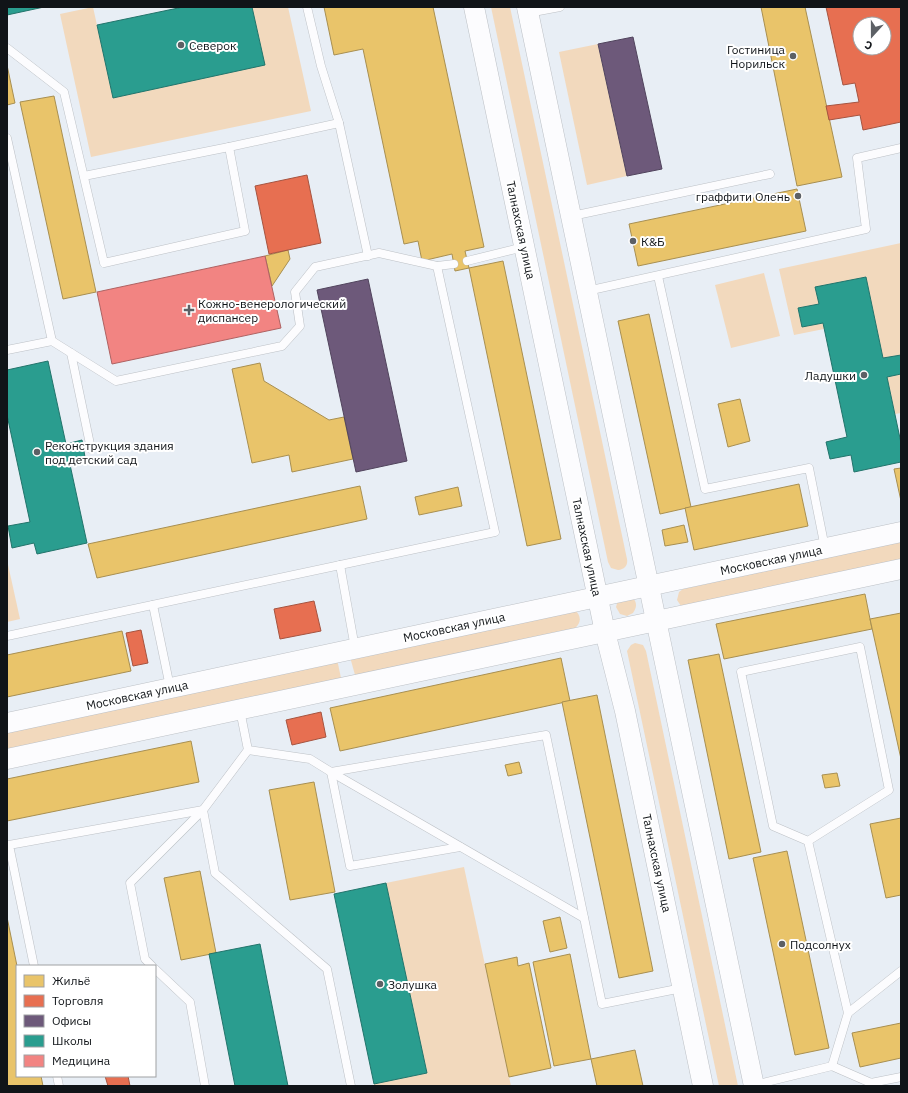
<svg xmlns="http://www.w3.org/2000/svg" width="908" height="1093" font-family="'IBM Plex Sans',sans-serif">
<rect width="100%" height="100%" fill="#e8eef5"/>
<g fill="#f2d9bd">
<path d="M 93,7 L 113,98 L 264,65 L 252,7 L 288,7 L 311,111 L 91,157 L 60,14 Z"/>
<path d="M 491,7 L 510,7 L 627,559 C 628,565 625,569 618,570 L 611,568 L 608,562 Z"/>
<path d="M 598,44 L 627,176 L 587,185 L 559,52 Z"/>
<path d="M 901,243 L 901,355 L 883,358 L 866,277 L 815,287 L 819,304 L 798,308 L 802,327 L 823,323 L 824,329 L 794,335 L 779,269 Z"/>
<path d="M 764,273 L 780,336 L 731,348 L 715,285 Z"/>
<path d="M 901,374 L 901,413 L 895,414 L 887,377 Z"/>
<path d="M 901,542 L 901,562 L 681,606 L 677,600 L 679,592 L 683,589 Z"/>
<path d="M 7,560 L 20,619 L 7,622 Z"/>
<path d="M 633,598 C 637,603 637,607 633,613 L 627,616 L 620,614 L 616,607 L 618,600 Z"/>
<path d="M 574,609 C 581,615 582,622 575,628 L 355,675 L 350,657 Z"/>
<path d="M 635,643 L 643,645 L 646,651 L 738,1086 L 719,1086 L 627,651 L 631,645 Z"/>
<path d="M 337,659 L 341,678 L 7,751 L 7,731 Z"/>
<path d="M 464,867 L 511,1086 L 374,1086 L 374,1084 L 427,1073 L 386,883 Z"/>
</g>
<g fill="#e9c46a" stroke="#a88f51">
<path d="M 324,7 L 433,7 L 484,247 L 465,251 L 469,268 L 455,271 L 452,254 L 422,261 L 418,241 L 404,244 L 363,49 L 334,55 Z"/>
<path d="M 761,7 L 805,7 L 842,177 L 797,186 Z"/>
<path d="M 7,65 L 15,103 L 7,105 Z"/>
<path d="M 54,96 L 96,292 L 63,299 L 20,102 Z"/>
<path d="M 797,189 L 806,231 L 638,266 L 629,224 Z"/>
<path d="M 288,250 L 290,259 L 272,286 L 265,256 Z"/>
<path d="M 503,261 L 561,539 L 527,546 L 469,268 Z"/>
<path d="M 649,314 L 691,507 L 660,514 L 618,321 Z"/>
<path d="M 260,363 L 264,381 L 329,420 L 344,417 L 353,459 L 292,472 L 289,455 L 252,463 L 232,369 Z"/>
<path d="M 740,399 L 750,441 L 728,447 L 718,404 Z"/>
<path d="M 901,468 L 901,501 L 894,469 Z"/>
<path d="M 799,484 L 808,526 L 694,550 L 685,508 Z"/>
<path d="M 360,486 L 367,519 L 97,578 L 88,544 Z"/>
<path d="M 458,487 L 462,506 L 419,515 L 415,497 Z"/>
<path d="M 684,525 L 688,542 L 665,546 L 662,530 Z"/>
<path d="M 865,594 L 872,629 L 724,659 L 716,624 Z"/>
<path d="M 901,613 L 901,759 L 870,619 Z"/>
<path d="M 122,631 L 131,671 L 7,697 L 7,655 Z"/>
<path d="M 719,654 L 761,852 L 729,859 L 688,660 Z"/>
<path d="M 561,658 L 570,701 L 340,751 L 330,708 Z"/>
<path d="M 597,695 L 653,971 L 619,978 L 562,702 Z"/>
<path d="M 191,741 L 199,782 L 7,821 L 7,779 Z"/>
<path d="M 519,762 L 522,773 L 508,776 L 505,765 Z"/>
<path d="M 837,773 L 840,786 L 825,788 L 822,775 Z"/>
<path d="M 314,782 L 335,892 L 290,900 L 269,790 Z"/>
<path d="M 901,818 L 901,895 L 886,898 L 870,824 Z"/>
<path d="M 787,851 L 829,1048 L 795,1055 L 753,858 Z"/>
<path d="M 200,871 L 216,953 L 181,960 L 164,878 Z"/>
<path d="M 7,917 L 17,966 L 17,1076 L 41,1076 L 43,1086 L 8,1086 L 7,1083 Z"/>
<path d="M 560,917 L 567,948 L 550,952 L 543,921 Z"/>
<path d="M 570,954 L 591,1059 L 554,1066 L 533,962 Z"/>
<path d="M 517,957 L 518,966 L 529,963 L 551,1068 L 509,1077 L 485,964 Z"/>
<path d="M 901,1023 L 901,1058 L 860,1067 L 852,1033 Z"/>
<path d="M 635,1050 L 643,1086 L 597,1086 L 591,1059 Z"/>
</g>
<g fill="#e76f51" stroke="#a65440" fill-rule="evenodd">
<path d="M 826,7 L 901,7 L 901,122 L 863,130 L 860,115 L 829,120 L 826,106 L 859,102 L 855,83 L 843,85 ZM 860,24 L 884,24 L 884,48 L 860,48 Z"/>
<path d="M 307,175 L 321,243 L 269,254 L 255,186 Z"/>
<path d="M 314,601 L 321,631 L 280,639 L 274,609 Z"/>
<path d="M 141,630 L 148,663 L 133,666 L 126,633 Z"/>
<path d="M 321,712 L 326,737 L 292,745 L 286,720 Z"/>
<path d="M 105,1076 L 128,1076 L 130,1086 L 108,1086 Z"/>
</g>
<g fill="#6d597a" stroke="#51445d">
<path d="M 633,37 L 662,169 L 627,176 L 598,44 Z"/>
<path d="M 368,279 L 407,461 L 356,472 L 317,290 Z"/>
</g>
<g fill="#2a9d8f" stroke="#22746b">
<path d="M 7,7 L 44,7 L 7,15 Z"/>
<path d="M 183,7 L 252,7 L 265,65 L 113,98 L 97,25 Z"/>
<path d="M 866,277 L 883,358 L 901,355 L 901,374 L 887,377 L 901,443 L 901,462 L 854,472 L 851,455 L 830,459 L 826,442 L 847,437 L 823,323 L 802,327 L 798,308 L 819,304 L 815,287 Z"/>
<path d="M 48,361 L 66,444 L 82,440 L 85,457 L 69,460 L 87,543 L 37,554 L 34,543 L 12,548 L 8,526 L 30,522 L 7,415 L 7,370 Z"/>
<path d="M 386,883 L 427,1073 L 374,1084 L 334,894 Z"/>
<path d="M 260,944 L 267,980 L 288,1086 L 235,1086 L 209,954 Z"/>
</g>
<path fill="#f28482" stroke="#ae6262" d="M 265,256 L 281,328 L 112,364 L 97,292 Z"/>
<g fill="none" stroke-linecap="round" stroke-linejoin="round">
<g stroke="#bdc1c6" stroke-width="9">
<g id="service">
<path d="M 307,7 L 321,66 L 339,123 L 368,256"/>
<path d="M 528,13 L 560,7"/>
<path d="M 7,48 L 64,92 L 104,263 L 245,231 L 229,147"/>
<path d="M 7,138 L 52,341"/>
<path d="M 84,176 L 229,147 L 339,123"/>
<path d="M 572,216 L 770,174"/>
<path d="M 467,261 L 524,247"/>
<path d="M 658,276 L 705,489 L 809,468 L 825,548"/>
<path d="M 587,291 L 866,229 L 857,158 L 901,148"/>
<path d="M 7,350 L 52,341 L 116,381 L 282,346 L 300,326 L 295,292 L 315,267 L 379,253 L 437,266 L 454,264"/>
<path d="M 71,353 L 91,449"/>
<path d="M 340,565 L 355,648"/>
<path d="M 153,605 L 170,687"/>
<path d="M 7,636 L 495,532 L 437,266"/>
<path d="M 860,647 L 889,790 L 808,841 L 773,826 L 741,672 Z"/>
<path d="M 240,710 L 248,750 L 310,759 L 331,772 L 584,918"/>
<path d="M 248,750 L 203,810 L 215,873 L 327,969 L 351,1086"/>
<path d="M 808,841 L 848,1013 L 832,1066"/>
<path d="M 460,847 L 350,866 L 331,772 L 546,735 L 602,1004 L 682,988"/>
<path d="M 34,966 L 9,845 L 203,810"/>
<path d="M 152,966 L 145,959 L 130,883 L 203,810"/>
<path d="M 155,969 L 190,1002 L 205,1086"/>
<path d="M 848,1013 L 901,971"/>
<path d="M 57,1076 L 59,1086"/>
<path d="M 754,1085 L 832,1066 L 871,1083 L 901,1077"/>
</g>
</g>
<g stroke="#bdc1c6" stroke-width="21">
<g id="tertiary">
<path d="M 474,7 L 605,632 L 625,711 L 703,1086"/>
<path d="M 527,7 L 754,1086"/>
<path d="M 7,723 L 901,532"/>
<path d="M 7,759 L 901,569"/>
</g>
</g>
<use href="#service" stroke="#fcfcfe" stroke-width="8"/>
<use href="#tertiary" stroke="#fcfcfe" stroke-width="20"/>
</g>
<g fill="#5c6065" stroke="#fff" stroke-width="1.5">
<circle cx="181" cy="45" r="4"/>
<circle cx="793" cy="56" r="4"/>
<circle cx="798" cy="196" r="4"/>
<circle cx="633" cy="241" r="4"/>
<path d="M187 304h4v4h4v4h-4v4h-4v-4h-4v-4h4z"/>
<circle cx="864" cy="375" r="4"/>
<circle cx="37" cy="452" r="4"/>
<circle cx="782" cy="944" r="4"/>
<circle cx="380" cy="984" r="4"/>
</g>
<g text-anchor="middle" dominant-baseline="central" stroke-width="4" stroke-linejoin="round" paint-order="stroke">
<g font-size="12" fill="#101418" stroke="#fff" text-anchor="start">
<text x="189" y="45">Северок</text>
<text x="785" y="49" text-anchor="end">Гостиница<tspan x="785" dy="14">Норильск</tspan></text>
<text x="790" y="196" text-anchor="end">граффити Олень</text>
<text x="641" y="241">К&amp;Б</text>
<text x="198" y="303">Кожно-венерологический<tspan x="198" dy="14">диспансер</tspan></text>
<text x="856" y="375" text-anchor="end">Ладушки</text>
<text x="45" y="445">Реконструкция здания<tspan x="45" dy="14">под детский сад</tspan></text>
<text x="790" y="944">Подсолнух</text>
<text x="388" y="984">Золушка</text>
</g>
<g font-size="12" fill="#101418" stroke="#fff">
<text transform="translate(521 230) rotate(78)">Талнахская улица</text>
<text transform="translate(587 547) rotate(78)">Талнахская улица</text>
<text transform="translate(771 560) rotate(-12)">Московская улица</text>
<text transform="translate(454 627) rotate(-12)">Московская улица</text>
<text transform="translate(137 695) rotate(-12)">Московская улица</text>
<text transform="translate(657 863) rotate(78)">Талнахская улица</text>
</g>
</g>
<rect width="908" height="1093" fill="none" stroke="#101418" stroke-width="16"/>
<rect x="16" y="965" width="140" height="112" fill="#ffffff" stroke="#9fa1a3"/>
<rect x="24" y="975" width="20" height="12" fill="#e9c46a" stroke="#9fa1a3"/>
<text x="52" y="985" font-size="12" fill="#101418">Жильё</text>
<rect x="24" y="995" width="20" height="12" fill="#e76f51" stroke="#9fa1a3"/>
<text x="52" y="1005" font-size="12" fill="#101418">Торговля</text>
<rect x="24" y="1015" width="20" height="12" fill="#6d597a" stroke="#9fa1a3"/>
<text x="52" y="1025" font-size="12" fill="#101418">Офисы</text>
<rect x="24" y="1035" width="20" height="12" fill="#2a9d8f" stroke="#9fa1a3"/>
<text x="52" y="1045" font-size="12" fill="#101418">Школы</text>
<rect x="24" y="1055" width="20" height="12" fill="#f28482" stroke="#9fa1a3"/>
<text x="52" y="1065" font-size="12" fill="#101418">Медицина</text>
<g transform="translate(872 36) rotate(201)"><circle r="19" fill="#ffffff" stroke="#9fa1a3"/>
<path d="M0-3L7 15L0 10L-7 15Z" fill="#5c6065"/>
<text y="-6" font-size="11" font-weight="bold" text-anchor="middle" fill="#101418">С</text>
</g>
</svg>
